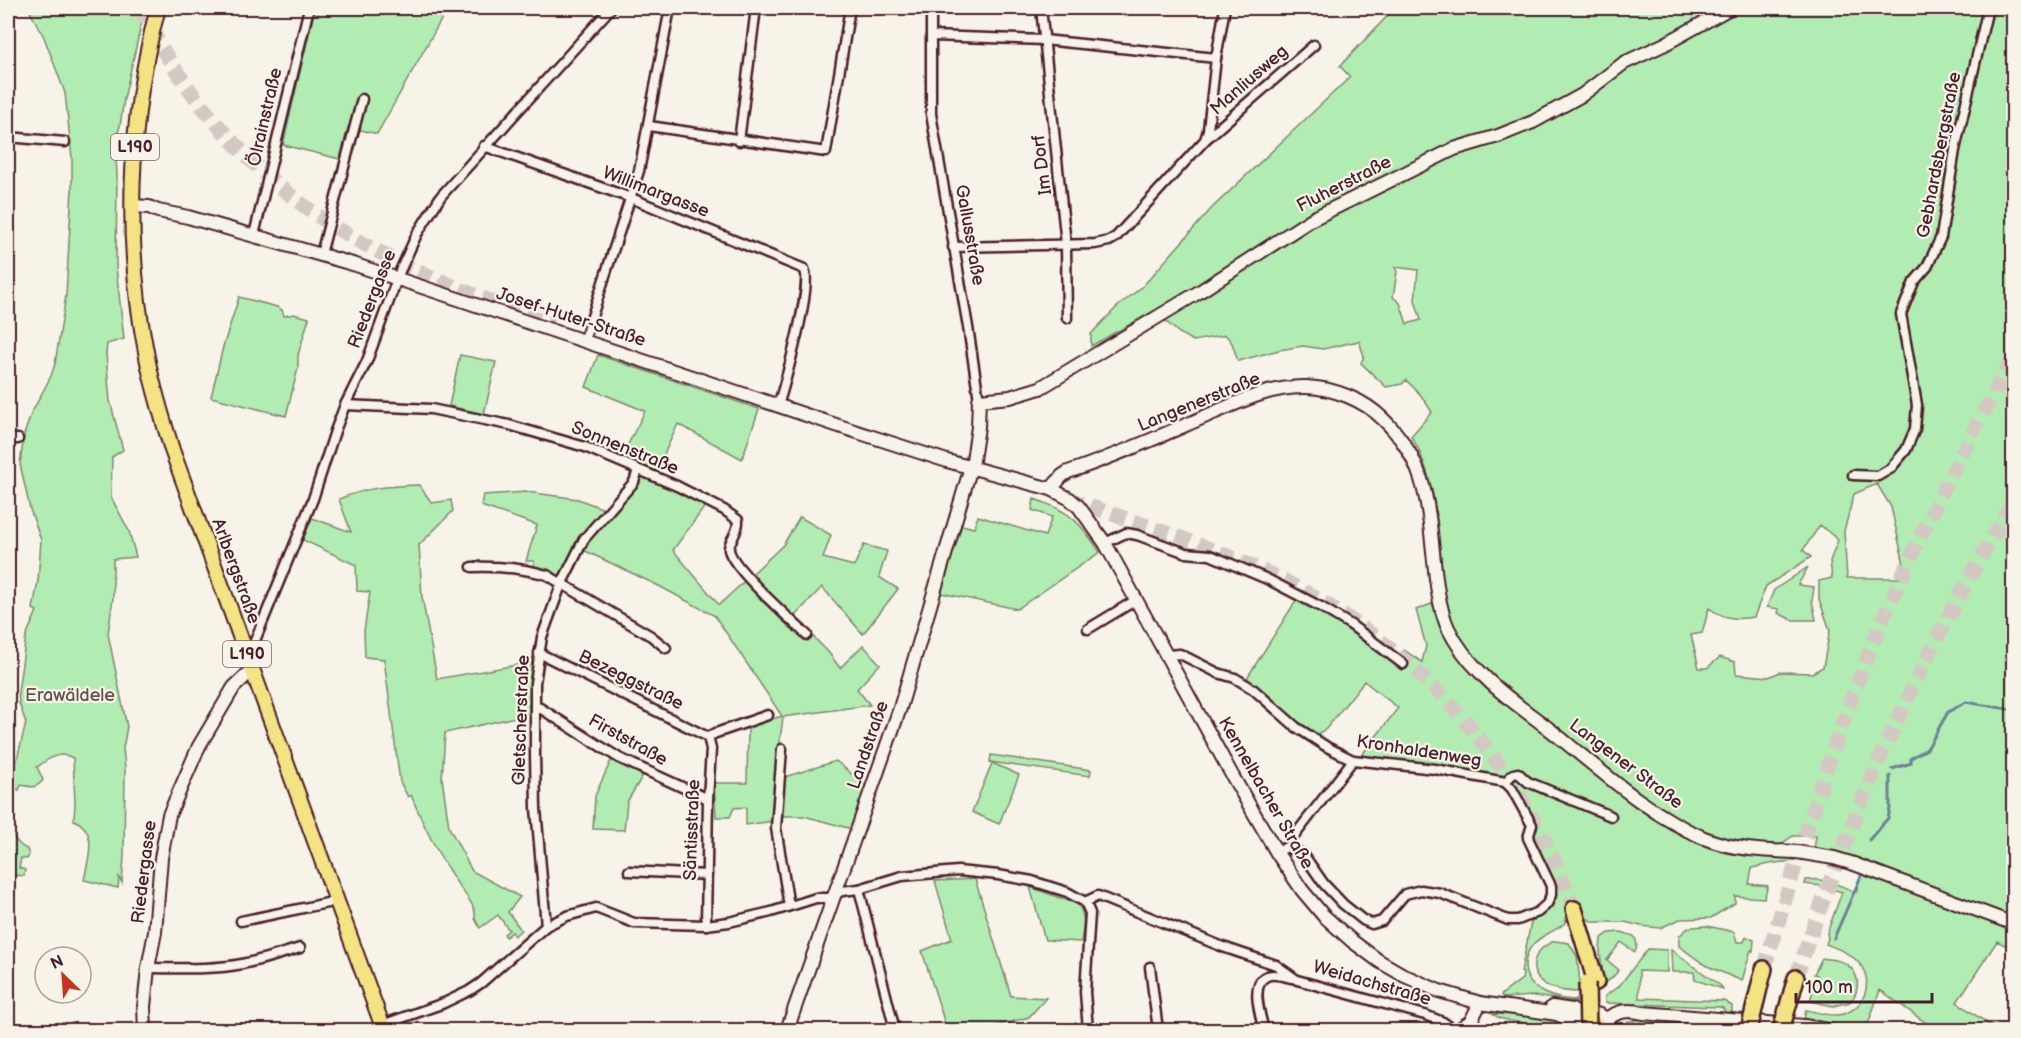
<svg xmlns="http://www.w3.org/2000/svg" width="2021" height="1038" font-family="'Balsamiq Sans',sans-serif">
<rect width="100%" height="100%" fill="#f7f3e8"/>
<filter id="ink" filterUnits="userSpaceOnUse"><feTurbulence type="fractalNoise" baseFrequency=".0167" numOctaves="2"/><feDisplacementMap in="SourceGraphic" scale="12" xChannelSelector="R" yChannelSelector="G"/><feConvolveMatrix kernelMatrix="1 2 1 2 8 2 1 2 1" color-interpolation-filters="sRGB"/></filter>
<g filter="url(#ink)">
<g fill="#b1edb2" stroke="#7e866e" stroke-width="1.5" fill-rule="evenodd">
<path d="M 28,8 L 145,8 L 124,99 L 120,126 L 115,141 L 117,175 L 116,267 L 124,339 L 107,344 L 106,354 L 110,401 L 123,450 L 112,457 L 111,497 L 129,531 L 136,557 L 113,559 L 113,598 L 108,634 L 127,727 L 123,748 L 125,769 L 124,857 L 122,883 L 119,877 L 118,888 L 84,880 C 88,859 99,831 74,820 L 75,803 L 73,758 C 60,750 48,759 37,767 L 43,780 C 36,789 31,787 21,785 L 19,790 L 10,787 L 26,723 L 19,703 L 18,692 L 26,636 L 37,611 L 33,609 L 38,581 L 41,540 L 30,509 L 20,464 L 24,435 L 31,414 L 51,376 L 55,364 L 66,295 L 72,189 L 72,158 L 65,93 L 44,37 Z"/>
<path d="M 315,8 L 431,8 L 446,11 L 377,134 L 348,127 L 340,159 L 283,145 Z"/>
<path d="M 1395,8 L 2013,8 L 2013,949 L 1997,941 L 1957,1002 L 1997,1030 L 1936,1030 L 1880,990 L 1866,1030 L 1845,1030 L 1804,1020 L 1806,1010 C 1817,1012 1828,1016 1838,1015 C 1864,1012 1876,981 1858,962 C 1850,953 1838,949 1826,944 L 1828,938 L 1827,933 L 1842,892 L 1822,886 L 1805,884 L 1806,880 C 1824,877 1840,886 1856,892 L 1865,862 L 1814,849 L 1816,836 L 1793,836 L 1784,842 L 1795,861 L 1774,863 L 1752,868 L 1749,884 L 1768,886 L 1764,898 L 1735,896 L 1735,903 L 1711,918 L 1680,919 L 1660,928 L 1641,926 L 1625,922 L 1594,922 L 1569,910 L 1566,912 L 1565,923 C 1555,932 1539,935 1531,947 C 1527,952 1526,958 1525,964 C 1524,993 1559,1001 1582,1000 L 1582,1003 L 1534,996 L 1503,998 L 1501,995 L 1522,979 L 1523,973 L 1521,972 L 1531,922 L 1549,910 L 1554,895 L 1553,881 L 1534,839 L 1536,825 L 1513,783 L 1505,775 L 1493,776 L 1361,756 L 1398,708 L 1364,681 L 1326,729 L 1314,736 L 1307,732 L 1262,694 L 1247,678 L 1297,599 L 1340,624 L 1393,662 L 1404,650 L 1422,662 L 1426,646 L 1416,610 L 1444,599 C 1439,545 1440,483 1411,436 L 1432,412 L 1420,394 L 1406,380 L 1402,384 L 1386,387 L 1361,363 L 1364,356 L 1359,341 L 1323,349 L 1303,346 L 1279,350 L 1238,361 L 1232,343 L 1226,335 L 1193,341 L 1179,333 L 1154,311 L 1091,346 L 1091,334 L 1116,308 L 1143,286 L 1212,208 L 1350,77 L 1340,66 ZM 1395,267 L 1418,270 L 1415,300 L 1421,320 L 1407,324 L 1400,303 L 1393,297 L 1397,272 ZM 1877,484 L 1891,507 L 1906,573 L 1904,578 L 1847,578 L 1844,531 L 1854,494 ZM 1820,525 L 1838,540 L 1830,561 L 1832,578 L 1819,581 L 1819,599 L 1830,630 L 1823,667 L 1812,673 L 1780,672 L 1769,677 L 1736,674 L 1735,662 L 1720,657 L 1707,668 L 1699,668 L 1691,635 L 1702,633 L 1709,608 C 1724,619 1737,620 1754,617 L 1766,586 L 1811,557 L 1803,550 Z"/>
<path d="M 239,297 L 277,307 L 282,310 L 284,316 L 294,314 L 309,318 L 298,355 L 298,368 L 286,416 L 211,397 L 223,347 Z"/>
<path d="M 460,355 L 496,362 L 484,414 L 449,406 Z"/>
<path d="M 598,355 L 759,409 L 742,459 L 678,424 L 653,478 L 706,505 L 673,550 L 719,605 L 783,545 L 800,517 L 831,535 L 823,558 L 854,566 L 864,545 L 887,551 L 879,577 L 898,589 L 863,634 L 822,587 L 794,617 L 829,653 L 840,668 L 863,645 L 880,664 L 857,689 L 870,705 L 783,717 L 775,780 L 836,761 L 866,786 L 852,829 L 804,816 L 773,816 L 773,821 L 746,825 L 746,807 L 734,808 L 730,817 L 716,817 L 714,783 L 747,783 L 748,727 L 782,716 L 715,616 L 659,586 L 577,547 L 563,572 L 559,575 L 534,567 L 534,561 L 526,561 L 537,525 L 481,506 L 483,495 L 527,492 L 578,499 L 604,509 L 629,481 L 631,471 L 618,464 L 645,411 L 586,387 Z"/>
<path d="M 419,485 L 432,503 L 451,500 L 453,511 L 419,545 L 422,597 L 437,679 L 534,662 L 531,683 L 529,714 L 445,733 L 442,778 L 449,827 L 472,871 L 520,897 L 508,912 L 521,930 L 514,936 L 512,932 L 506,937 L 504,934 L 509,930 L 498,915 L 480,928 L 475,919 C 477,909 468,898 462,890 C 441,861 425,829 411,795 L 408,797 L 400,782 L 384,659 L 365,657 L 364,631 L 370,592 L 357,591 L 356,565 L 303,540 L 312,518 L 351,532 L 339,499 C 369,487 387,486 419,485 Z"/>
<path d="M 1034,499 C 1069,510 1080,522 1100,552 L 1017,609 L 941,593 L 962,525 L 974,528 L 978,516 L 1045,536 L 1052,517 L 1032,510 Z"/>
<path d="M 1808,567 L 1798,585 L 1814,587 L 1812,601 L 1816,620 L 1792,620 L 1778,613 L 1779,609 L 1767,607 L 1774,590 Z"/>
<path d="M 991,755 L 1091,770 L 1090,776 L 990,762 Z"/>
<path d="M 612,758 L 643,775 L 627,802 L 624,830 L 593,829 L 595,796 Z"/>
<path d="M 992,763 L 1019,775 L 999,824 L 972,812 Z"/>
<path d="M 8,826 C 12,835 18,846 27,849 L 29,855 L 27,859 L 21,858 L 19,868 L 25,870 L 24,876 L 16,875 L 13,886 L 8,893 Z"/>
<path d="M 975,879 L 1011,996 L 1046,998 L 1029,1017 L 982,1030 L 947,1030 L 922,951 L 952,939 L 935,881 Z"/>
<path d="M 1030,887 L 1077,904 C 1087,915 1083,928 1081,942 L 1045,940 Z"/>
<path d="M 1707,926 L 1734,932 L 1737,942 L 1744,942 L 1746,937 L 1754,940 L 1753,951 L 1751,950 L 1742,981 L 1705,965 L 1679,946 L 1679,936 L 1687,929 L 1692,927 Z"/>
<path d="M 1621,932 L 1634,936 C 1637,942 1638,945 1635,952 L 1621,942 L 1607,960 L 1619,970 L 1611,979 L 1604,983 L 1600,952 L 1601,939 L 1609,933 Z"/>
<path d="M 1555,941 L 1569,943 L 1577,956 L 1581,992 C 1571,992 1558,991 1548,986 C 1524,974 1533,948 1555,941 Z"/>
<path d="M 1648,949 L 1667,950 L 1667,972 L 1639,971 L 1639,998 L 1724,1001 L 1732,1006 L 1732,1013 L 1725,1012 L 1723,1008 L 1718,1007 L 1605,1003 L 1605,996 L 1619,986 Z"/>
<path d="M 1671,950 L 1721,986 L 1723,989 L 1695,980 L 1694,972 L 1672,972 Z"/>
<path d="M 1822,958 C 1830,960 1839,959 1846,964 C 1860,973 1861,990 1850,1002 L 1833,1006 L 1810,1001 L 1817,975 L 1814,974 Z"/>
<path d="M 1493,1014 L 1549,1016 L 1568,1025 C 1553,1025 1502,1024 1493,1014 Z"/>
<path d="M 1640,1019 L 1716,1024 L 1719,1030 L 1620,1027 L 1628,1022 Z"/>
</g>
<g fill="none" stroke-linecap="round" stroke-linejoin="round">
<g stroke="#6c8199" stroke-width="3">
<path d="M 1892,769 L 1911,763 L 1911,758 L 1927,749 L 1948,712 L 1966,702 L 2014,710"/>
<path d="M 1869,840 L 1888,818 L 1890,808 L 1890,776"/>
<path d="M 1834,938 L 1861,876"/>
</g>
<g stroke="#d4c9c2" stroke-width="15" stroke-dasharray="15 8" stroke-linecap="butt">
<path d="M 140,8 C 187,103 264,188 357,240 C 420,275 486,300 553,325"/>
<path d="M 1068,499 C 1133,521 1200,543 1263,571 C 1413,639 1518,756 1574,909"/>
<path d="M 1764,969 C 1795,866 1826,763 1865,663 C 1907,557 1959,456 2014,356"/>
<path d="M 1796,978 C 1852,809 1921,654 2014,501"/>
</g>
<g stroke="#4a1f2b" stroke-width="13">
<g id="street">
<path d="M 931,8 L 931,114 L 968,327 L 979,400"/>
<path d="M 1041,8 L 1066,244 L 1067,318"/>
<path d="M 931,36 L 1044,40 L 1216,58"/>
<path d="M 649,126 L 826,152 L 850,8"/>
<path d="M 8,137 L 65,142"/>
<path d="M 1206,139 L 1314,45"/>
<path d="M 739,141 L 756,8"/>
<path d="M 484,146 L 631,198 L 804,269 C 814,282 784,386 778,406"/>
<path d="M 254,235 L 309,8"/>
<path d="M 953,247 L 1095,244 L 1109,241 L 1116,237 L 1205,140 L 1208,130 L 1216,58 L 1225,8"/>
<path d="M 321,254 L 362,99"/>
<path d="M 584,341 L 639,171 L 670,8"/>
<path d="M 345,405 L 431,409 L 509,425 L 585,447 L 677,486 L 724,510 L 738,520 C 739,534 728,540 729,550 C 733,569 791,620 807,635"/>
<path d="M 8,439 L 18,439"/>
<path d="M 1853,475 L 1878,476 L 1890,469 L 1906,450 L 1915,429 L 1917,405 L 1901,314 L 1914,282 L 1927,267 L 1941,237 L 1955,150 L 1988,8"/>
<path d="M 1105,543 L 1126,533 L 1137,535 L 1186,553 L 1210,555 L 1267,579 L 1321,607 L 1351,625 L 1403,664"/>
<path d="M 472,567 C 498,566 522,568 547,575 L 651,636 L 666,648"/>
<path d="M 1088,629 L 1136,600"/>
<path d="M 245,651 L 254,643 L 313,499 L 335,431 L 345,405 L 367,361 L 400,271 L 417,234 L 441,196 L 611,8"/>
<path d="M 539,653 L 708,737"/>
<path d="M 1167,655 L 1180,654 L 1218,673 L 1235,678 L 1253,689 L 1296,727 L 1327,747 L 1353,760 L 1435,769 L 1505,782"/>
<path d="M 535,706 L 540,708 L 619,758 L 708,799"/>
<path d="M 708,737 L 716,733 L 768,715"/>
<path d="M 782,749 L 776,828 L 789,906"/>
<path d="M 1505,782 L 1513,774 L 1518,773 L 1528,782 L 1611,816"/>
<path d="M 1295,835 L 1353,760"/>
<path d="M 1277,853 L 1286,847 L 1303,854 L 1324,884 L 1343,904 L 1363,920 L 1372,924 L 1382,921 L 1405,894 L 1421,890 L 1440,893 L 1508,920 L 1518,920 L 1538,912 L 1547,904 L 1551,895 L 1551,886 L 1528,838 L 1532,825 L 1512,789 L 1505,782"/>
<path d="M 629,871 L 707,875"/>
<path d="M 859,889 L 895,1030"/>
<path d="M 1085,902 L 1098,896 L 1223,947 L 1276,965 L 1297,980 L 1425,1015 L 1443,1022 L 1454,1030"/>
<path d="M 241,921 L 337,901"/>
<path d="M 706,925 L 708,799 L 711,749 L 708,737"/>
<path d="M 546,926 L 536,808 L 535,754 L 535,683 L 542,637 L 561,585 L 584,539 L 634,482 L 638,470"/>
<path d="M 1150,967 L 1158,1030"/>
<path d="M 148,968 C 179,968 211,970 242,964 C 262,960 281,954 300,948"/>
<path d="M 382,1025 L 444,1003 L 469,991 L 481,983 L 546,926 L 567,916 L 596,908 L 634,923 L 706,925 L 729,922 L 771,912 L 816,898 L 828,898 L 842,891 L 859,889 L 902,876 L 958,871 L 998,875 L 1032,881 L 1067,892 L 1085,902 L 1090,913 L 1085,992 L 1088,1030"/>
<path d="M 1264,1030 C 1261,1018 1249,983 1267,976 C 1273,973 1284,976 1291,978"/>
</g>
</g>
<g stroke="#4a1f2b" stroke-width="16">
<g id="secondary">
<path d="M 133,206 L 149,207 L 158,211 L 188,217 L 356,265 L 854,431 L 947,461 L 1051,489 L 1070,499 L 1079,507 L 1105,543 L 1233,777 L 1277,853 L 1302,890 L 1323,915 L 1352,941 L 1379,961 L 1405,976 L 1439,991 L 1480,1003 L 1557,1014 L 1568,1019 L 1575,1025"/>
<path d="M 1051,489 L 1062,476 L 1068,472 C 1114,457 1158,437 1202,418 C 1235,404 1269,386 1306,387 C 1334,388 1364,400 1383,419 C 1429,463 1428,510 1435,570 C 1437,589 1440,610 1448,628 C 1456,644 1467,659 1480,672 C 1501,695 1529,713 1553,732 C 1599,769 1649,815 1704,838 C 1733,850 1766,851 1797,852"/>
<path d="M 1854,864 L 2014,924"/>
<path d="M 1552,1007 L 1572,1010 L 1581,1017"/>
<path d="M 1581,1017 C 1596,1010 1607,1015 1611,1030"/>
<path d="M 1606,1019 C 1619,1011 1628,1009 1643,1013 L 1804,1026 L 1828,1030"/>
<path d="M 145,1030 L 144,1007 L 148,968 L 155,932 L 161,858 L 169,815 L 199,746 L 234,687 L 252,670"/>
<path d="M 787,1030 L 900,708 L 973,460 L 978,427 L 979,400 L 1010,397 L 1040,388 L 1199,292 L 1312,219 L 1454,149 L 1498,136 L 1533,122 L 1582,95 L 1624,63 L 1665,44 L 1730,8"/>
<path d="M 1458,1030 L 1471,1021 L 1480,1003"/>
</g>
</g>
<g stroke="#4a1f2b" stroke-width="18">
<path id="primary" d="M 158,8 C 128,120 124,243 147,357 C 153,389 163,419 172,450 L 384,1030"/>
</g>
<g stroke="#4a1f2b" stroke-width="20">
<g id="highway">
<path d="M 1574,909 L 1596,982"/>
<path d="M 1760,984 L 1764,969"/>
<path d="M 1792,992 L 1796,978"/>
<path d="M 1598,1030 L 1598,1026"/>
</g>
</g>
<use href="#street" stroke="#f7f3e8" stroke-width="8"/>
<use href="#secondary" stroke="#f7f3e8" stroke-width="12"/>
<use href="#primary" stroke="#f4e382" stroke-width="14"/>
<use href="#highway" stroke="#f4e382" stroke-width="15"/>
<g stroke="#4a1f2b" stroke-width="16" stroke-linecap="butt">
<path id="secondary-bridge" d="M 1797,852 L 1834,858 L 1854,864"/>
</g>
<g stroke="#4a1f2b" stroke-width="20" stroke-linecap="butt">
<g id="highway-bridge">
<path d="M 1587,983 L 1588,1030"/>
<path d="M 1749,1030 L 1760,984"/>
<path d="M 1781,1030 L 1792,992"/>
</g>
</g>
<use href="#secondary-bridge" stroke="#f7f3e8" stroke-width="12"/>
<use href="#highway-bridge" stroke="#f4e382" stroke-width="15"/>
</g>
</g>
<g text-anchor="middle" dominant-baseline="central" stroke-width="4.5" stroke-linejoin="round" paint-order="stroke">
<g fill="#f7f3e8" stroke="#7e5f64" stroke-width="1.5">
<rect x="111" y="134" width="48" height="26" rx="4.5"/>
<rect x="223" y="641" width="48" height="26" rx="4.5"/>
</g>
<g font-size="16" font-weight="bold" fill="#4a1f2b">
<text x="135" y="147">L190</text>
<text x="247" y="654">L190</text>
</g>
<g font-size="18" fill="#4a1f2b" stroke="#f7f3e8">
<text transform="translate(1249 80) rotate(-41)">Manliusweg</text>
<text transform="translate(265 117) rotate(-77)">Ölrainstraße</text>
<text transform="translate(1939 155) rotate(-79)">Gebhardsbergstraße</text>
<text transform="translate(1042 165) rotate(-97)">Im Dorf</text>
<text transform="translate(1344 184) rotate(-27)">Fluherstraße</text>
<text transform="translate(656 192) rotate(21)">Willimargasse</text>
<text transform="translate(970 235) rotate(80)">Gallusstraße</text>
<text transform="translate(372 299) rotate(-69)">Riedergasse</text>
<text transform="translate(571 317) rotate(18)">Josef-Huter-Straße</text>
<text transform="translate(1199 402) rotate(-22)">Langenerstraße</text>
<text transform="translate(625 448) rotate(22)">Sonnenstraße</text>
<text transform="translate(236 571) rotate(70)">Arlbergstraße</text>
<text transform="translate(631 680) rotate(26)">Bezeggstraße</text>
<text transform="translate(521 720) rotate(-88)">Gletscherstraße</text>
<text transform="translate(628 740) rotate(29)">Firststraße</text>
<text transform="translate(868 745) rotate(-71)">Landstraße</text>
<text transform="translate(1419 751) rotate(9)">Kronhaldenweg</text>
<text transform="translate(1626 764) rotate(37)">Langener Straße</text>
<text transform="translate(1266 793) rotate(60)">Kennelbacher Straße</text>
<text transform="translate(692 830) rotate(-88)">Säntisstraße</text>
<text transform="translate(144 872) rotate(-83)">Riedergasse</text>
<text transform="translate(1372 983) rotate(16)">Weidachstraße</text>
</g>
<g font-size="18" fill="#64524d" stroke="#f7f3e8">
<text x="70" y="695">Erawäldele</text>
</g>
</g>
<rect width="2021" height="1038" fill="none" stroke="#f7f3e8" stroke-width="30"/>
<rect x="15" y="15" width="1991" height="1008" fill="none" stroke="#4a1f2b" stroke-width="2" filter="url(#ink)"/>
<g transform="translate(63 975) rotate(335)"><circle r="28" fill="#f7f3e8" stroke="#b29e9c" stroke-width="1.5"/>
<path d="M0-4.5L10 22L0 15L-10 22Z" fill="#c8321e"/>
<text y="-9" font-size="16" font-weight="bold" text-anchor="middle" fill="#4a1f2b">N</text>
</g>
<path d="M1796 993v9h136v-9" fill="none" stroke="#4a1f2b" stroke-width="3"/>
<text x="1805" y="993" font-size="18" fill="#4a1f2b" stroke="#f7f3e8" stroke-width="4.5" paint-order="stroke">100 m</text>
</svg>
